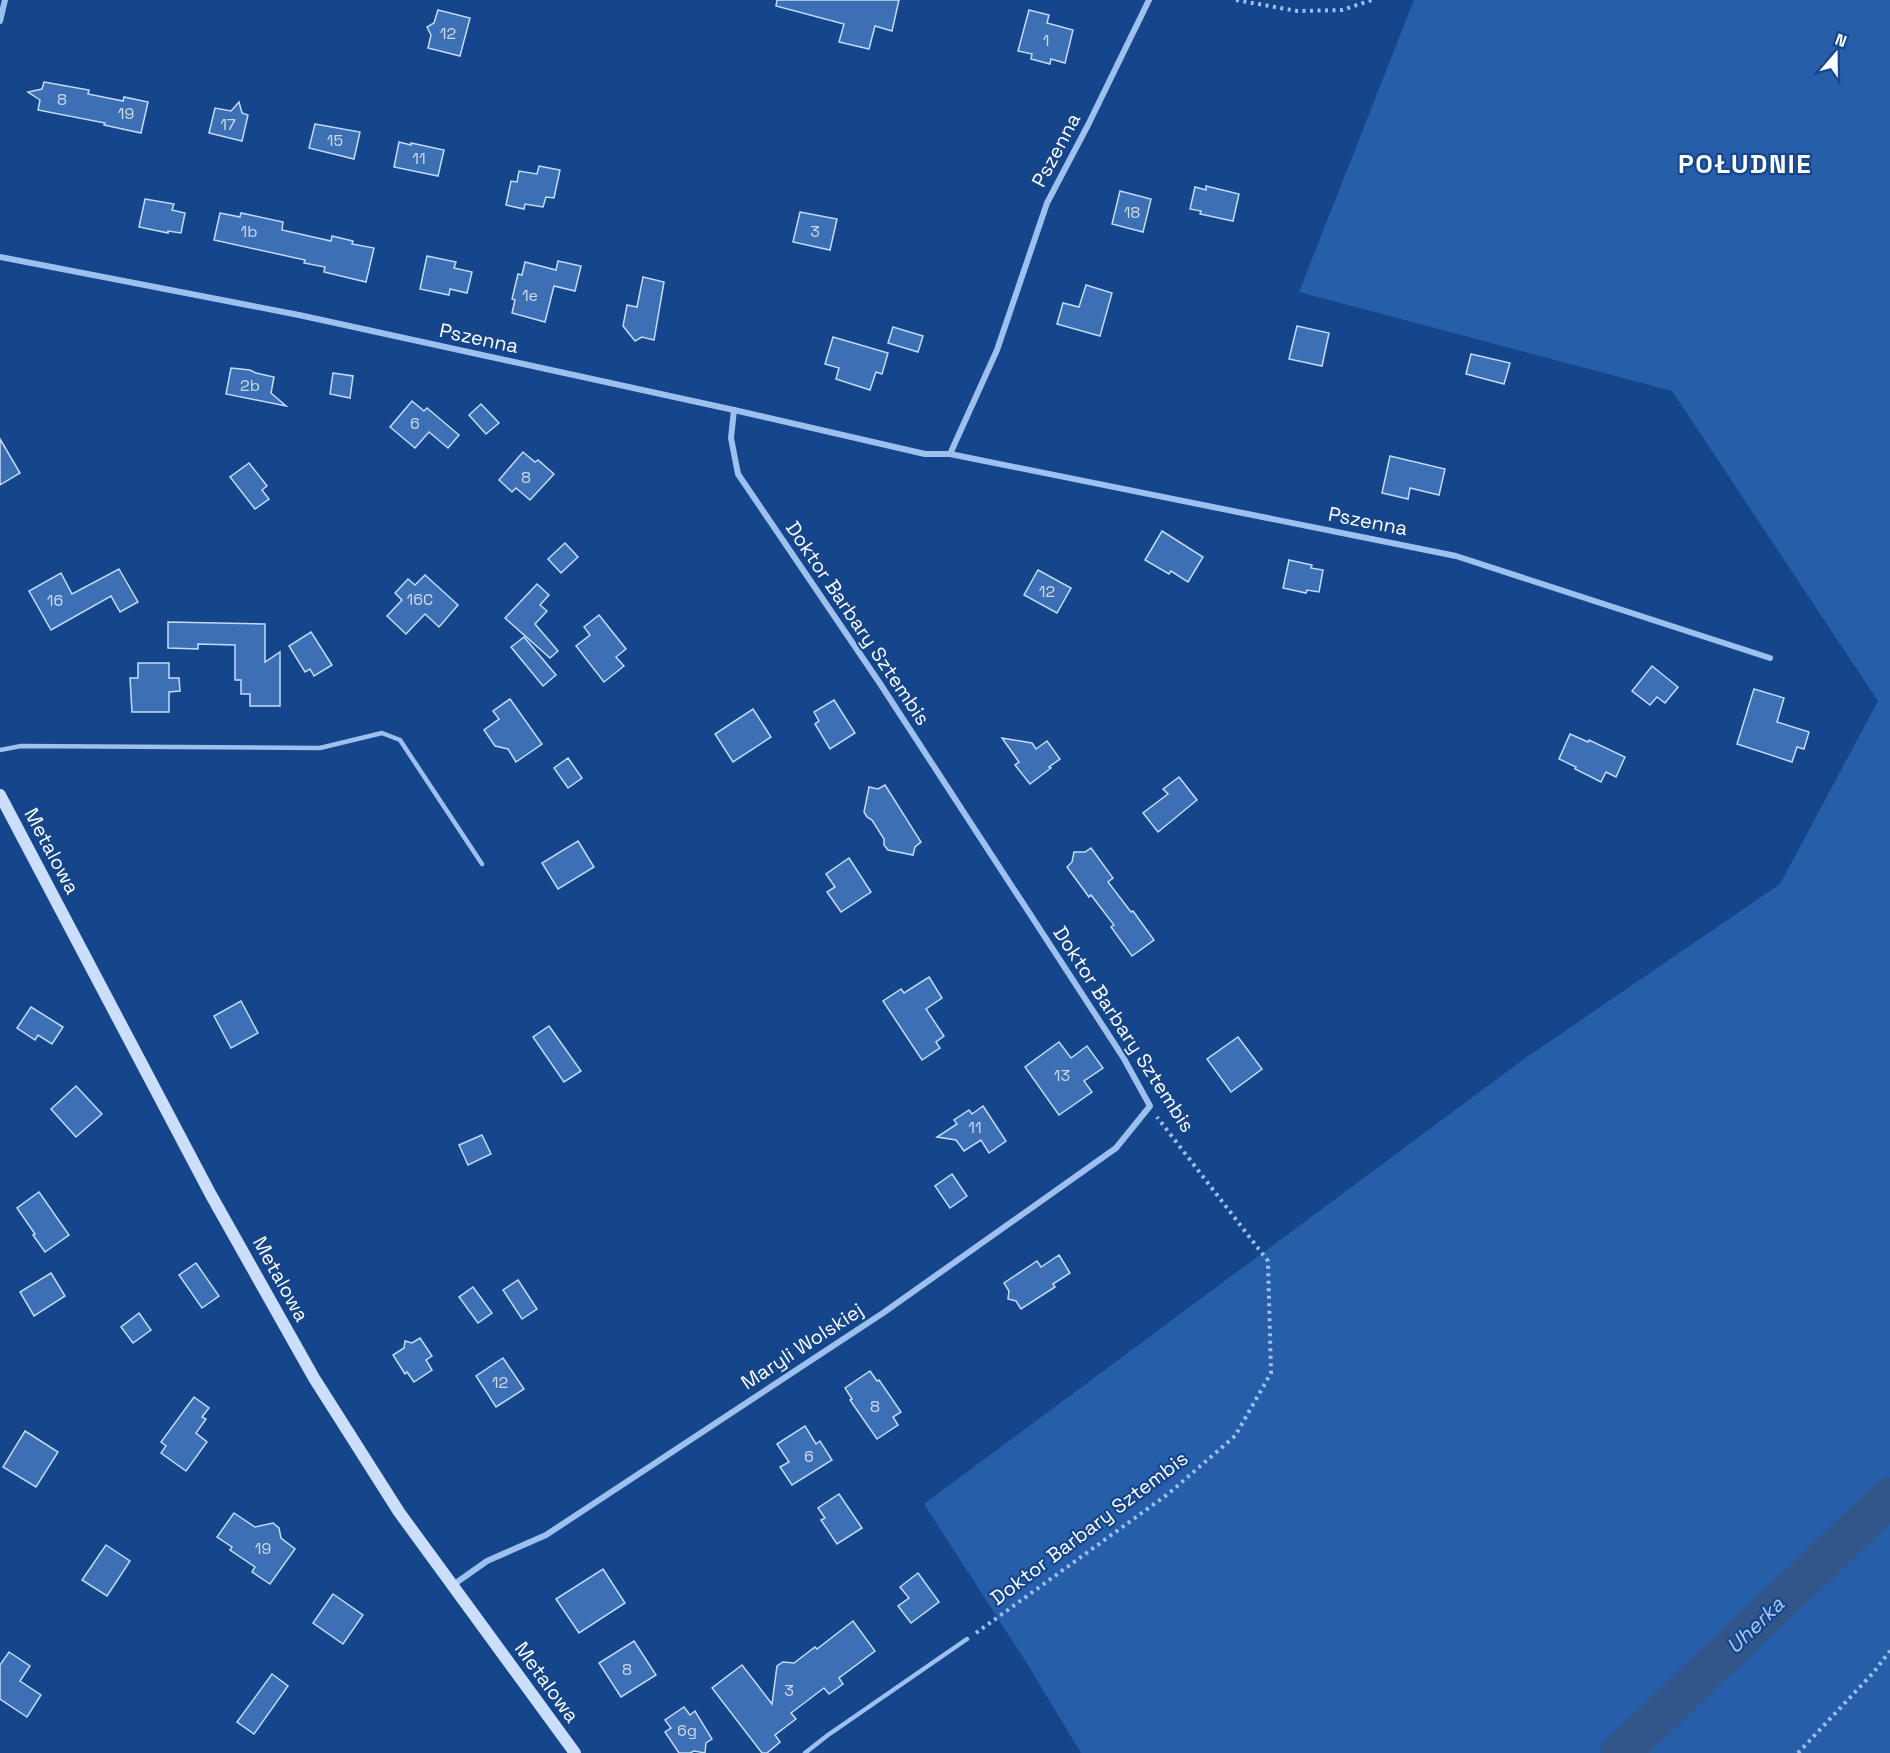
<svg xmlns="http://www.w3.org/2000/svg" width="1890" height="1753" font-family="'Space Grotesk',sans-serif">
<rect width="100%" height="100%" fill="#15458b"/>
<path fill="#275eaa" d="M 1414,0 L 1890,0 L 1890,1753 L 1081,1753 L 1028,1665 L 924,1504 L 1524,1059 L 1780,884 L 1878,701 L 1672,391 L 1299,292 Z"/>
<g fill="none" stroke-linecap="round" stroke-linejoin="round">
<path stroke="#32568a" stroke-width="39" d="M 1620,1753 L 1890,1497"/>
</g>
<g fill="#3d6fb4" stroke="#c3dbfb" stroke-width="1.5">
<path d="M 777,0 L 899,0 L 892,31 L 875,26 L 869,49 L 839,42 L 844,24 L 776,6 Z"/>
<path d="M 438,10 L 470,18 L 460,56 L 428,48 L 431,35 L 427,27 L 434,23 Z"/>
<path d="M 1029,10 L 1049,15 L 1047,23 L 1073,30 L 1065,63 L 1051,59 L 1050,64 L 1031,59 L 1032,54 L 1018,51 Z"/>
<path d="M 44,82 L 89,90 L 88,94 L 123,101 L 124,97 L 148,102 L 141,133 L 104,125 L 105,123 L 38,110 L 40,100 L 28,92 L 42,89 Z"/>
<path d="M 239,102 L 242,113 L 248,115 L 242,141 L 209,133 L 215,108 L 231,111 Z"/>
<path d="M 315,124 L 360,132 L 354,159 L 309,148 Z"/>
<path d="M 399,142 L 411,145 L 411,143 L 444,150 L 438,176 L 394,167 Z"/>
<path d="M 539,166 L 560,170 L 554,198 L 546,197 L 543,207 L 525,204 L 524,209 L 506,205 L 511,181 L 517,182 L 519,171 L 537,174 Z"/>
<path d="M 1206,186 L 1239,194 L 1233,221 L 1200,214 L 1201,211 L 1190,209 L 1195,187 L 1206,190 Z"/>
<path d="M 1120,191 L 1151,199 L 1143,232 L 1112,224 Z"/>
<path d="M 145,199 L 174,204 L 172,210 L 185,213 L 181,233 L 168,231 L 168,233 L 139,227 Z"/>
<path d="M 800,212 L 837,219 L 830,250 L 793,242 Z"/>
<path d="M 220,213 L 240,217 L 241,213 L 283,222 L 282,230 L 331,241 L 332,236 L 353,241 L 352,244 L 374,248 L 366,282 L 324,272 L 325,267 L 304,263 L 305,260 L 214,240 Z"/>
<path d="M 427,256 L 456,262 L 454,268 L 472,272 L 467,293 L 450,289 L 449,295 L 420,289 Z"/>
<path d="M 558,261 L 581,266 L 575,291 L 554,286 L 545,322 L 512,313 L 515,300 L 512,299 L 518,274 L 522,275 L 525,262 L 556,270 Z"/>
<path d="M 643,277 L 664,282 L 654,340 L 642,337 L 635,341 L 623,326 L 627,305 L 637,307 Z"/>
<path d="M 1086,285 L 1112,293 L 1100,336 L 1057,324 L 1063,303 L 1079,307 Z"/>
<path d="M 1297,326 L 1329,333 L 1322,366 L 1289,359 Z"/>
<path d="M 893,327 L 923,336 L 918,352 L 888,343 Z"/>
<path d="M 833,337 L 888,353 L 882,374 L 876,372 L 870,390 L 836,379 L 839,368 L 825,364 Z"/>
<path d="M 1471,354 L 1510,363 L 1504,384 L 1466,374 Z"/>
<path d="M 231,368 L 250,370 L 256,373 L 274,377 L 271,393 L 286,406 L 226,394 Z"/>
<path d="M 333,373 L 353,376 L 350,398 L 330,394 Z"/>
<path d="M 412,401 L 424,411 L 427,408 L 459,435 L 448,448 L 429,432 L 415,448 L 390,427 Z"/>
<path d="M 481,404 L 499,423 L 486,434 L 469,415 Z"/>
<path d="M 0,439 L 20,473 L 0,485 Z"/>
<path d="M 523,452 L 535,462 L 538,460 L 554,474 L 530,500 L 516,488 L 512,492 L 499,480 Z"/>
<path d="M 1390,456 L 1445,469 L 1439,495 L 1410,488 L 1408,499 L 1382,493 Z"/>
<path d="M 249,463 L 267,486 L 262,490 L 269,499 L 255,509 L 230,477 Z"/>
<path d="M 1162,531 L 1203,557 L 1188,582 L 1171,571 L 1169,574 L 1145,560 Z"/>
<path d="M 565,543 L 578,557 L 561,573 L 548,559 Z"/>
<path d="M 1289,560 L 1312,565 L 1311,568 L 1323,570 L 1319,592 L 1307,590 L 1306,593 L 1283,588 Z"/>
<path d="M 119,569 L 138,602 L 120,612 L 111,596 L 51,630 L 29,591 L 61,573 L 72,594 Z"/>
<path d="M 1038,570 L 1071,588 L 1057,613 L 1024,595 Z"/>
<path d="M 425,575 L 458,605 L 439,627 L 425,614 L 406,634 L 387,616 L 402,600 L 395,593 L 408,579 L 415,585 Z"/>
<path d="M 537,584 L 549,595 L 540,605 L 547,611 L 535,624 L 558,651 L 550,658 L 505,618 Z"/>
<path d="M 599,615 L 626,649 L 616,657 L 624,666 L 604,682 L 576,646 L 590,635 L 584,627 Z"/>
<path d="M 168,622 L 265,624 L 265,662 L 280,652 L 280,706 L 250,706 L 250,694 L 241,694 L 241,680 L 235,680 L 235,645 L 198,644 L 198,649 L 168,648 Z"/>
<path d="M 311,632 L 332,665 L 314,676 L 310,669 L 305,672 L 289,646 Z"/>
<path d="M 524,637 L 556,675 L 543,686 L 511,647 Z"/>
<path d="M 138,663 L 169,663 L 169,678 L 179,678 L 180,691 L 169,692 L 169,712 L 132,712 L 130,678 L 138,678 Z"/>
<path d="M 1652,666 L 1678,687 L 1665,703 L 1657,697 L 1650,705 L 1632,691 Z"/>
<path d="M 1754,689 L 1784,698 L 1777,722 L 1809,732 L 1804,749 L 1797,747 L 1792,762 L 1737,744 Z"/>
<path d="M 510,699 L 542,744 L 516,762 L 508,749 L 495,746 L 484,730 L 499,719 L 493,711 Z"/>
<path d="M 834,700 L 855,733 L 830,749 L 815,724 L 819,721 L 814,712 Z"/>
<path d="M 753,709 L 771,737 L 733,762 L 715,734 Z"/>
<path d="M 1570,734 L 1588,742 L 1589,740 L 1625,757 L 1616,777 L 1606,772 L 1601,782 L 1575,769 L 1576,767 L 1559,759 Z"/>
<path d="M 1002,738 L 1032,743 L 1036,749 L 1047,741 L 1060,759 L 1049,767 L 1051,768 L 1030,784 L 1015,765 L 1019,762 Z"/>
<path d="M 568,758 L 582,778 L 568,788 L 554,768 Z"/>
<path d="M 1179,777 L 1197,800 L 1158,832 L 1143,813 L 1168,794 L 1163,789 Z"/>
<path d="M 885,785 L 921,842 L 915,847 L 913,855 L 888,850 L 884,845 L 884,839 L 872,820 L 867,817 L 864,812 L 869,787 L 878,789 Z"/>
<path d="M 578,841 L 594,867 L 558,889 L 542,863 Z"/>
<path d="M 1091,848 L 1113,878 L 1108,882 L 1131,912 L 1133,911 L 1154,940 L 1132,956 L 1111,927 L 1114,925 L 1091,895 L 1089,897 L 1067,867 L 1072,862 L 1074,852 L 1085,852 Z"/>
<path d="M 849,858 L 871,892 L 841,912 L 827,892 L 835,887 L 826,874 Z"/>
<path d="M 929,977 L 942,998 L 926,1009 L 944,1036 L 936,1042 L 940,1048 L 922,1060 L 883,1001 L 901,989 L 904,993 Z"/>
<path d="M 241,1001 L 258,1033 L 231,1048 L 214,1016 Z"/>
<path d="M 31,1007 L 63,1027 L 52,1044 L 38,1035 L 35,1040 L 17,1028 Z"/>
<path d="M 549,1026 L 581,1071 L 564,1082 L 533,1037 Z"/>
<path d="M 1238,1037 L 1262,1069 L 1231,1092 L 1207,1059 Z"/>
<path d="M 1059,1042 L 1071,1058 L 1087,1046 L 1103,1068 L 1084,1081 L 1092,1092 L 1059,1115 L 1025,1067 Z"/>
<path d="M 76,1086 L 102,1114 L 76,1137 L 51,1109 Z"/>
<path d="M 983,1106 L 1006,1141 L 989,1153 L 981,1140 L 964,1151 L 956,1140 L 937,1137 L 957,1124 L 954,1120 L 969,1110 L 972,1114 Z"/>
<path d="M 482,1135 L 491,1154 L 468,1165 L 459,1145 Z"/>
<path d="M 952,1174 L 967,1196 L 950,1208 L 935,1186 Z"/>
<path d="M 39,1192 L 69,1235 L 45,1252 L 33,1235 L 35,1234 L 17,1208 Z"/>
<path d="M 1059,1255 L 1070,1273 L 1053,1284 L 1055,1287 L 1021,1309 L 1016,1301 L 1008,1299 L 1009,1291 L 1004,1283 L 1037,1261 L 1041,1267 Z"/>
<path d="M 196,1263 L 219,1296 L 202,1308 L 179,1275 Z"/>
<path d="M 51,1273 L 65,1296 L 34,1316 L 20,1292 Z"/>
<path d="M 518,1280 L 537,1309 L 522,1319 L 503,1290 Z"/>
<path d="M 473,1287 L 492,1313 L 478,1323 L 459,1297 Z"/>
<path d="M 139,1313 L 151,1330 L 133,1343 L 121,1327 Z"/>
<path d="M 420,1338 L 432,1356 L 426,1360 L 432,1370 L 414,1382 L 407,1372 L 405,1374 L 393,1355 L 404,1348 L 405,1341 L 412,1343 Z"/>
<path d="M 503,1358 L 524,1389 L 496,1407 L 476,1376 Z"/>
<path d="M 870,1371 L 877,1381 L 879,1380 L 901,1412 L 893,1417 L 898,1425 L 877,1439 L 850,1400 L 852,1399 L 845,1388 Z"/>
<path d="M 194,1397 L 209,1408 L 202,1417 L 206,1419 L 196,1433 L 207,1442 L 186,1471 L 161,1453 L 166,1446 L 161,1442 Z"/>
<path d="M 805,1426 L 816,1444 L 820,1441 L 832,1460 L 792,1485 L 780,1467 L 789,1462 L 777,1444 Z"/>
<path d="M 25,1431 L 58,1452 L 36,1487 L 3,1467 Z"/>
<path d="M 839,1494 L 862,1528 L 837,1544 L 821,1520 L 825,1518 L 818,1508 Z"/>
<path d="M 234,1513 L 255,1527 L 273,1523 L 279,1528 L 281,1538 L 295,1549 L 270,1584 L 252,1572 L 255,1567 L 230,1550 L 232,1547 L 217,1537 Z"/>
<path d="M 106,1545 L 130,1561 L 107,1596 L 82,1580 Z"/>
<path d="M 603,1569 L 625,1603 L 579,1633 L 556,1599 Z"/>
<path d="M 918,1573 L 939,1602 L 911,1623 L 898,1606 L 909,1598 L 900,1587 Z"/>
<path d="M 333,1594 L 363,1615 L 343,1644 L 313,1623 Z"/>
<path d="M 853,1621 L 875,1651 L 839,1678 L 843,1684 L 829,1694 L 824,1688 L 791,1713 L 796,1719 L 775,1735 L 780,1742 L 767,1753 L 762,1753 L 712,1688 L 742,1665 L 772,1704 L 777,1666 L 783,1662 L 794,1663 L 815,1647 L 817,1649 Z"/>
<path d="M 634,1641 L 656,1675 L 621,1697 L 599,1663 Z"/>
<path d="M 9,1652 L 30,1666 L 20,1681 L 41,1695 L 27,1717 L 0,1699 L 0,1665 Z"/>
<path d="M 272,1674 L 288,1686 L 254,1734 L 237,1722 Z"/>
<path d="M 684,1707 L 690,1715 L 695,1711 L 712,1739 L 706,1743 L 705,1753 L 694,1751 L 690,1753 L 679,1753 L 665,1732 L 671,1728 L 665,1720 Z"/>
</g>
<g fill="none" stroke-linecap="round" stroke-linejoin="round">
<g stroke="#9dc0ef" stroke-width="4" stroke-dasharray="3 4.5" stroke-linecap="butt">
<path d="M 1236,0 L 1297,11 L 1342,10 L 1372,0"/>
<path d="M 976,1633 L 1168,1494 L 1235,1436 L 1271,1373 L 1268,1261 L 1157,1117"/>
<path d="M 1798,1753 L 1873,1673 L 1890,1651"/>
</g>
<g stroke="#9dc0ef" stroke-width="4.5">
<path d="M 0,750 L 21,746 L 320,748 L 382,733 L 400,740 L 482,864"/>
<path d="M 805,1753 L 828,1735 L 967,1639"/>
</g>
<g stroke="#9dc0ef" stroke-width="6">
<path d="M 0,21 L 5,0"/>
<path d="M 0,257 L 299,315 L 734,410 L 925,454 L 950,454 L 1456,556 L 1770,658"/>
<path d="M 950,454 L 997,350 L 1047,203 L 1088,125 L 1149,0"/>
<path d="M 453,1585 L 487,1561 L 546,1535 L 883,1313 L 1116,1148 L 1150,1106 L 1123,1057 L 879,682 L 738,474 L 731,438 L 734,410"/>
</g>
<path stroke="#cbdefb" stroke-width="12" d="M 0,795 L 211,1195 L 314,1378 L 399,1512 L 575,1753"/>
</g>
<g text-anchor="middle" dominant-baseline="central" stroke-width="4.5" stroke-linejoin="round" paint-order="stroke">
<g font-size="16" fill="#cedbec">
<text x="448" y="33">12</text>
<text x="1046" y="40">1</text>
<text x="62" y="99">8</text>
<text x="126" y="113">19</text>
<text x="228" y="124">17</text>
<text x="335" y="140">15</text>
<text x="419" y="158">11</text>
<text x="1132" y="212">18</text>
<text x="249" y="231">1b</text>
<text x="815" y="231">3</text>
<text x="530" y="295">1e</text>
<text x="250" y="385">2b</text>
<text x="415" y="423">6</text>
<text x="526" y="477">8</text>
<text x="1047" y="591">12</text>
<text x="420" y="599">16C</text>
<text x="55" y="600">16</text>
<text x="1062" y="1075">13</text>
<text x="975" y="1127">11</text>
<text x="500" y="1382">12</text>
<text x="875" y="1406">8</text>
<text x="809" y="1456">6</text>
<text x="263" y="1548">19</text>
<text x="627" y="1669">8</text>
<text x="789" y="1690">3</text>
<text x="687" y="1730">6g</text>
</g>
<g font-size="20" fill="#fff" stroke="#15458b">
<text transform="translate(1056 150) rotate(-62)">Pszenna</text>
<text transform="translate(479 338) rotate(12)">Pszenna</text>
<text transform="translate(1368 521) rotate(11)">Pszenna</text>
<text transform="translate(858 623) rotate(56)">Doktor Barbary Sztembis</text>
<text transform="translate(52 851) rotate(62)">Metalowa</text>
<text transform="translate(1124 1029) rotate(57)">Doktor Barbary Sztembis</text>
<text transform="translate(281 1279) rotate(61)">Metalowa</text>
<text transform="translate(802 1346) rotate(-33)">Maryli Wolskiej</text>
<text transform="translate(1089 1528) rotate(-37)">Doktor Barbary Sztembis</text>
<text transform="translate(547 1682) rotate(54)">Metalowa</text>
</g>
<g font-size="21" font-style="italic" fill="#a9caf7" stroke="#15458b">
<text transform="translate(1755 1625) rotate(-44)">Uherka</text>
</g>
<g font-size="26" font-weight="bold" letter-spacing="1.5" fill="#fff" stroke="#15458b">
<text x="1745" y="164">POŁUDNIE</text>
</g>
</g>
<g transform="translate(1836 54) rotate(20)" stroke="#15458b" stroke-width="4.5" paint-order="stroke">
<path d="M0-4.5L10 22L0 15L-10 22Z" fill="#ffffff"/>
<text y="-9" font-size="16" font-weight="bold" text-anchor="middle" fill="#ffffff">N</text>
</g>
</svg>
